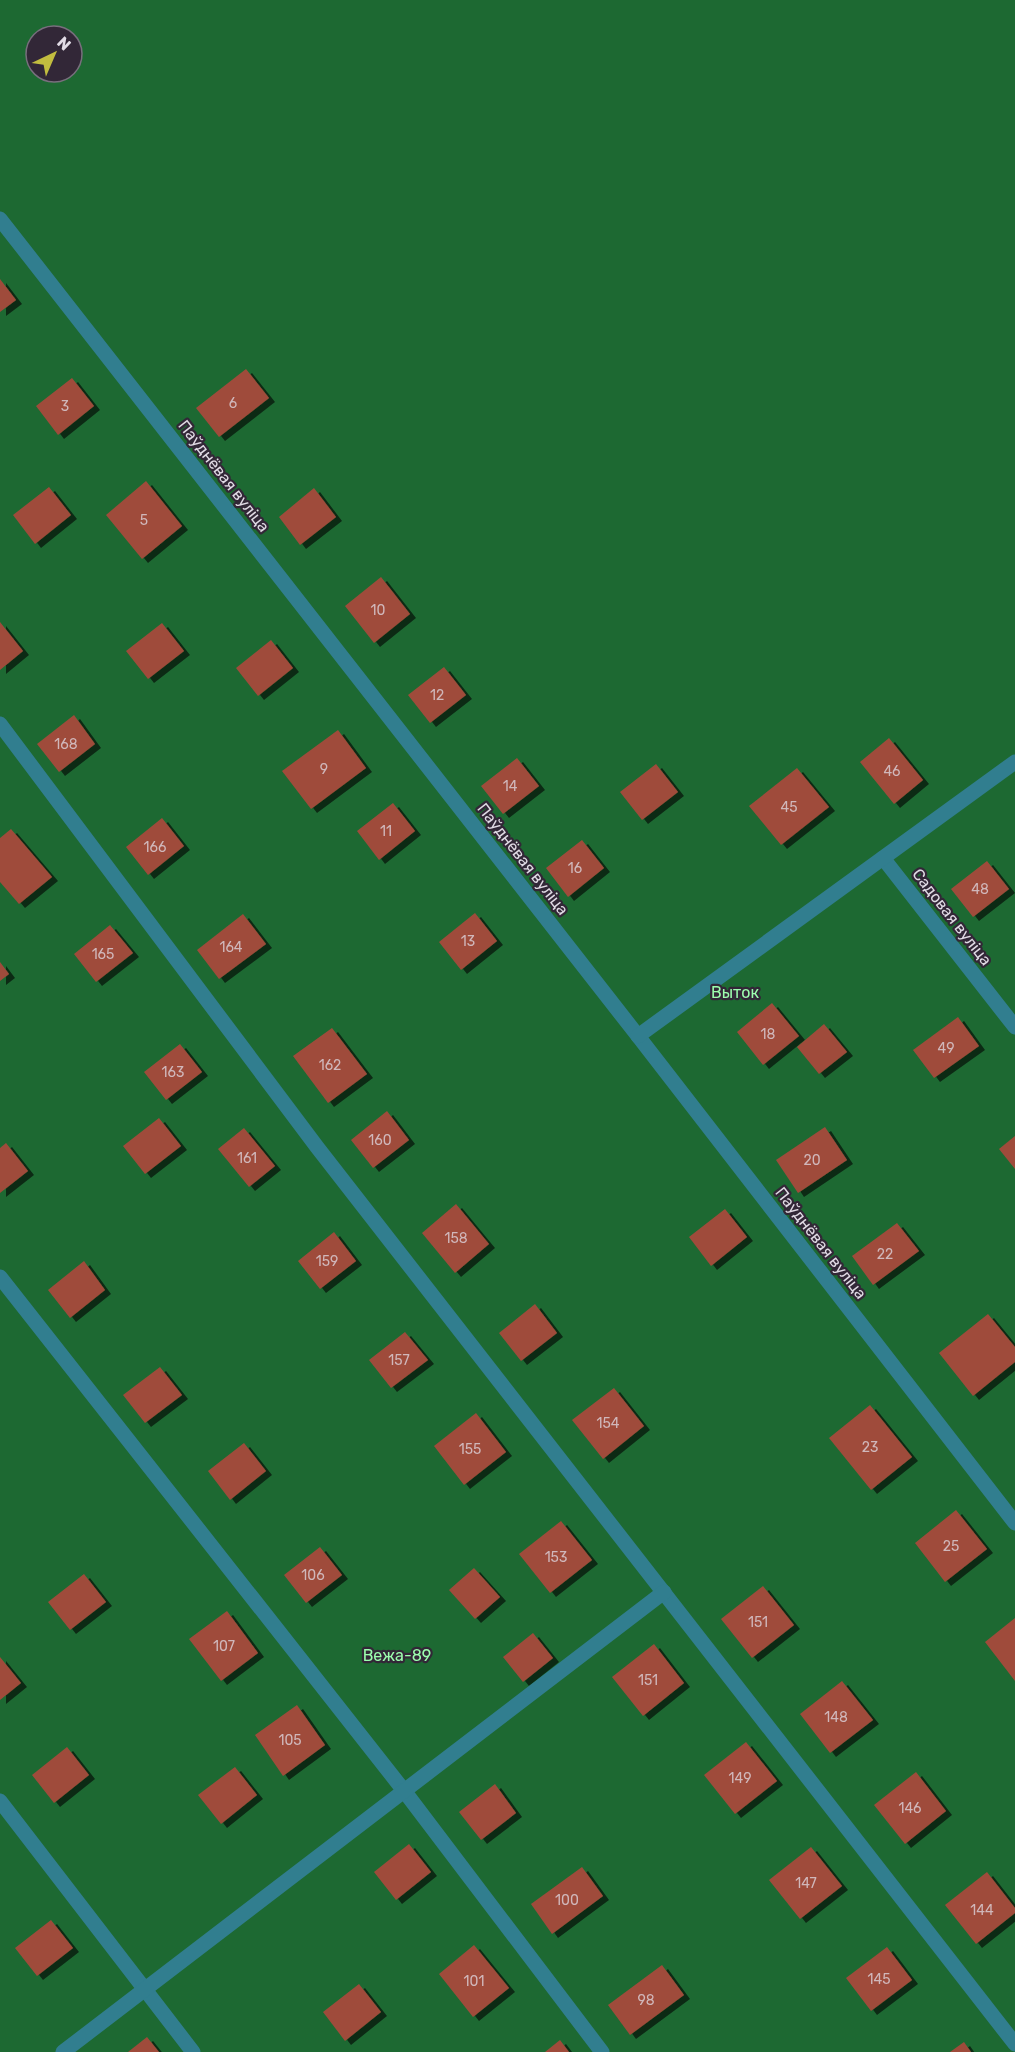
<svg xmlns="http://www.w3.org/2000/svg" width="1015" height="2052" font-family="Rubik,sans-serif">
<defs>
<filter id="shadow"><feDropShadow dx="6" dy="4" stdDeviation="0" flood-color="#0009"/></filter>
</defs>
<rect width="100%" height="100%" fill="#3c3141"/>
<path fill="#1d6932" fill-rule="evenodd" d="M 0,0 L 1015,0 L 1015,2052 L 0,2052 ZM 36,36 L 72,36 L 72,72 L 36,72 Z"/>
<g fill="#9f4c3a" filter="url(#shadow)">
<path d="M 0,279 L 16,300 L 0,312 Z"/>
<path d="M 246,369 L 269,398 L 219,437 L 196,408 Z"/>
<path d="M 72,378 L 94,406 L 58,435 L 36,406 Z"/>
<path d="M 146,481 L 182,526 L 142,559 L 106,515 Z"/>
<path d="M 49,487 L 71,515 L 35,544 L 13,515 Z"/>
<path d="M 314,488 L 336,517 L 300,545 L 279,517 Z"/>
<path d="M 381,577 L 410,614 L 374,643 L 345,606 Z"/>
<path d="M 0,622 L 23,651 L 0,670 Z"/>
<path d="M 162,623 L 184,651 L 148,679 L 126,651 Z"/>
<path d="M 271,640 L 293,668 L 258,696 L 236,668 Z"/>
<path d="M 444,667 L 466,695 L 430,723 L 408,695 Z"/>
<path d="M 74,715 L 95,744 L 59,772 L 37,744 Z"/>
<path d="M 338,730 L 366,768 L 311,809 L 282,771 Z"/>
<path d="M 889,738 L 923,780 L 894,804 L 860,762 Z"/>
<path d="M 517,758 L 539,786 L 503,814 L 481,786 Z"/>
<path d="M 656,764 L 678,792 L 642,820 L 620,792 Z"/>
<path d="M 797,768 L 829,807 L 781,845 L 749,806 Z"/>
<path d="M 393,803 L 415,831 L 379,860 L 357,831 Z"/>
<path d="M 162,818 L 184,846 L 148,875 L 126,847 Z"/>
<path d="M 11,829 L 52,877 L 19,904 L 0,882 L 0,838 Z"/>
<path d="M 582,840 L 604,868 L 568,897 L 546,868 Z"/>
<path d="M 987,861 L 1009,889 L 973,917 L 951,889 Z"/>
<path d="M 475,913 L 497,941 L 461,970 L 439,942 Z"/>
<path d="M 243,914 L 266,944 L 219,979 L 197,950 Z"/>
<path d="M 110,925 L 133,953 L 96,982 L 74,954 Z"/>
<path d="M 0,962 L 9,974 L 0,981 Z"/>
<path d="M 772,1003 L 799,1036 L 763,1065 L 737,1032 Z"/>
<path d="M 958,1017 L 979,1046 L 934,1078 L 913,1050 Z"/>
<path d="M 824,1024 L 847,1052 L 819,1074 L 797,1047 Z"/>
<path d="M 332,1028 L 367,1074 L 328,1103 L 293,1056 Z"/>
<path d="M 180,1044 L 202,1072 L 166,1100 L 144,1072 Z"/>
<path d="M 387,1111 L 409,1140 L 373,1168 L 351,1140 Z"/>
<path d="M 159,1118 L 181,1146 L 145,1174 L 123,1146 Z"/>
<path d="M 825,1127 L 847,1160 L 798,1193 L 776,1160 Z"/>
<path d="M 244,1128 L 275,1166 L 249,1187 L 218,1149 Z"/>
<path d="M 1015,1136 L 1015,1169 L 999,1149 Z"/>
<path d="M 6,1143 L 28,1171 L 0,1193 L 0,1148 Z"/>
<path d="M 456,1204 L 489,1244 L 455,1273 L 422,1233 Z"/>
<path d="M 725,1209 L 747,1237 L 711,1266 L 689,1237 Z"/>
<path d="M 897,1223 L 919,1251 L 873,1285 L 852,1256 Z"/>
<path d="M 334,1232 L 356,1261 L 320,1289 L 298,1261 Z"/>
<path d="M 84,1261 L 105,1290 L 70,1318 L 48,1290 Z"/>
<path d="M 535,1304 L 557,1333 L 521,1361 L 499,1333 Z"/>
<path d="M 988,1314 L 1015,1347 L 1015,1362 L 973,1396 L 939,1353 Z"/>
<path d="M 405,1332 L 428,1360 L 391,1388 L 369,1360 Z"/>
<path d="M 160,1367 L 182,1395 L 145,1423 L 123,1395 Z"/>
<path d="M 614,1388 L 644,1426 L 603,1459 L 572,1420 Z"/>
<path d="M 870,1405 L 912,1457 L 871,1490 L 829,1438 Z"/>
<path d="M 476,1413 L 506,1452 L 464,1485 L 434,1446 Z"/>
<path d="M 244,1443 L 266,1471 L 230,1500 L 208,1471 Z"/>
<path d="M 956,1510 L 987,1549 L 945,1582 L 915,1543 Z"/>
<path d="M 561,1521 L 592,1560 L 550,1593 L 519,1554 Z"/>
<path d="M 320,1547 L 342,1575 L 306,1603 L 284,1575 Z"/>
<path d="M 474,1568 L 500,1597 L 475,1619 L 449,1590 Z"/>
<path d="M 84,1574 L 106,1602 L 70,1630 L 48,1602 Z"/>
<path d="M 763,1586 L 794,1625 L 752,1658 L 721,1619 Z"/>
<path d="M 227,1611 L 258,1653 L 221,1681 L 189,1639 Z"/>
<path d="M 1015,1618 L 1015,1681 L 985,1642 Z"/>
<path d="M 533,1633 L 553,1658 L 523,1682 L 503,1657 Z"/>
<path d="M 654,1644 L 684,1683 L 643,1716 L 612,1677 Z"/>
<path d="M 0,1657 L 21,1683 L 0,1700 Z"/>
<path d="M 842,1681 L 873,1720 L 830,1753 L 800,1714 Z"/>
<path d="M 297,1705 L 325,1745 L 283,1776 L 255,1735 Z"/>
<path d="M 746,1742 L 777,1781 L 735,1814 L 704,1775 Z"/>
<path d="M 67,1747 L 89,1775 L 54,1803 L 32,1775 Z"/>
<path d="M 235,1767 L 257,1795 L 221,1824 L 198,1795 Z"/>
<path d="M 916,1772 L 946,1811 L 905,1844 L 874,1805 Z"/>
<path d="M 495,1784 L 516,1813 L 481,1840 L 459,1812 Z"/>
<path d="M 409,1844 L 431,1872 L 396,1900 L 374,1872 Z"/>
<path d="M 811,1847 L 842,1886 L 800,1919 L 769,1880 Z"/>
<path d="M 582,1867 L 603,1896 L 552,1934 L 531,1904 Z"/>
<path d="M 987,1872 L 1015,1908 L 1015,1913 L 976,1944 L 945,1905 Z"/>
<path d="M 51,1920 L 73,1948 L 37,1976 L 15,1948 Z"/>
<path d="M 474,1945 L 509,1988 L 473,2017 L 439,1974 Z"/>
<path d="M 887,1947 L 912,1980 L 871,2011 L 846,1978 Z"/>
<path d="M 662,1965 L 684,1995 L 630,2035 L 608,2005 Z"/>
<path d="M 359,1984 L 381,2012 L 345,2041 L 323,2012 Z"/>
<path d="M 147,2037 L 159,2052 L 128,2052 Z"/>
<path d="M 560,2040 L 569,2052 L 545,2052 Z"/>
<path d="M 964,2042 L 971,2052 L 950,2052 Z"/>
</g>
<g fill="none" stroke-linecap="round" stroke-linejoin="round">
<g stroke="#317e8f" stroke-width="15">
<path d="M 0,219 L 638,1036 L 1015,1523"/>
<path d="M 0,724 L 317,1147 L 1015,2044"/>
<path d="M 883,858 L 1015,1027"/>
<path d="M 638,1036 L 1015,762"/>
<path d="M 0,1277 L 405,1792 L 602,2052"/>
<path d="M 0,1801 L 193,2052"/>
<path d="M 63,2052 L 664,1592"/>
</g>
</g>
<g text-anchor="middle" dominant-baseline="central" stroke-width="4.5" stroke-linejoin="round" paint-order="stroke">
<g font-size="14" fill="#d0b7ba">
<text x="233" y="403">6</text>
<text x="65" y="406">3</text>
<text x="144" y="520">5</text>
<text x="378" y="610">10</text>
<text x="437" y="695">12</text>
<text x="66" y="744">168</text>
<text x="324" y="769">9</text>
<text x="892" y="771">46</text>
<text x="510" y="786">14</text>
<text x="789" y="807">45</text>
<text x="386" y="831">11</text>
<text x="155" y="847">166</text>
<text x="575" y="868">16</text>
<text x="980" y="889">48</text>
<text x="468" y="941">13</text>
<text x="231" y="947">164</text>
<text x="103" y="954">165</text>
<text x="768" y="1034">18</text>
<text x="946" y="1048">49</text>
<text x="330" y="1065">162</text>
<text x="173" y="1072">163</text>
<text x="380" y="1140">160</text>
<text x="247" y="1158">161</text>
<text x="812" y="1160">20</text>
<text x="456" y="1238">158</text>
<text x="885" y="1254">22</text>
<text x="327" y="1261">159</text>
<text x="399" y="1360">157</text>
<text x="608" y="1423">154</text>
<text x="870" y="1447">23</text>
<text x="470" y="1449">155</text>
<text x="951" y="1546">25</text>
<text x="556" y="1557">153</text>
<text x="313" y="1575">106</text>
<text x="758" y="1622">151</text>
<text x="224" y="1646">107</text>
<text x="648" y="1680">151</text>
<text x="836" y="1717">148</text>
<text x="290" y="1740">105</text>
<text x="740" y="1778">149</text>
<text x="910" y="1808">146</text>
<text x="806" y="1883">147</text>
<text x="567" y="1900">100</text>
<text x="982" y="1910">144</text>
<text x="879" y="1979">145</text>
<text x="474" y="1981">101</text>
<text x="646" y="2000">98</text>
</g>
<g font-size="16" fill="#e1dbe5" stroke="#322737">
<text transform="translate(224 476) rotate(52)">Паўднёвая вуліца</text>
<text transform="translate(523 859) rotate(52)">Паўднёвая вуліца</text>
<text transform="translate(952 917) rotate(52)">Садовая вуліца</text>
<text transform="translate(821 1243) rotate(52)">Паўднёвая вуліца</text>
</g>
<g font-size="16" fill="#9cffae" stroke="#322737">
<text x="735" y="992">Выток</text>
<text x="397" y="1655">Вежа-89</text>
</g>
</g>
<g transform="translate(54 54) rotate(44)"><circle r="28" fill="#322737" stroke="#786f7d" stroke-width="1.5"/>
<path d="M0-4.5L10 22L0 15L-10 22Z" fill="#c2bd3f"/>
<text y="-9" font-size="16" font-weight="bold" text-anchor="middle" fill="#e1dbe5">N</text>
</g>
</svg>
